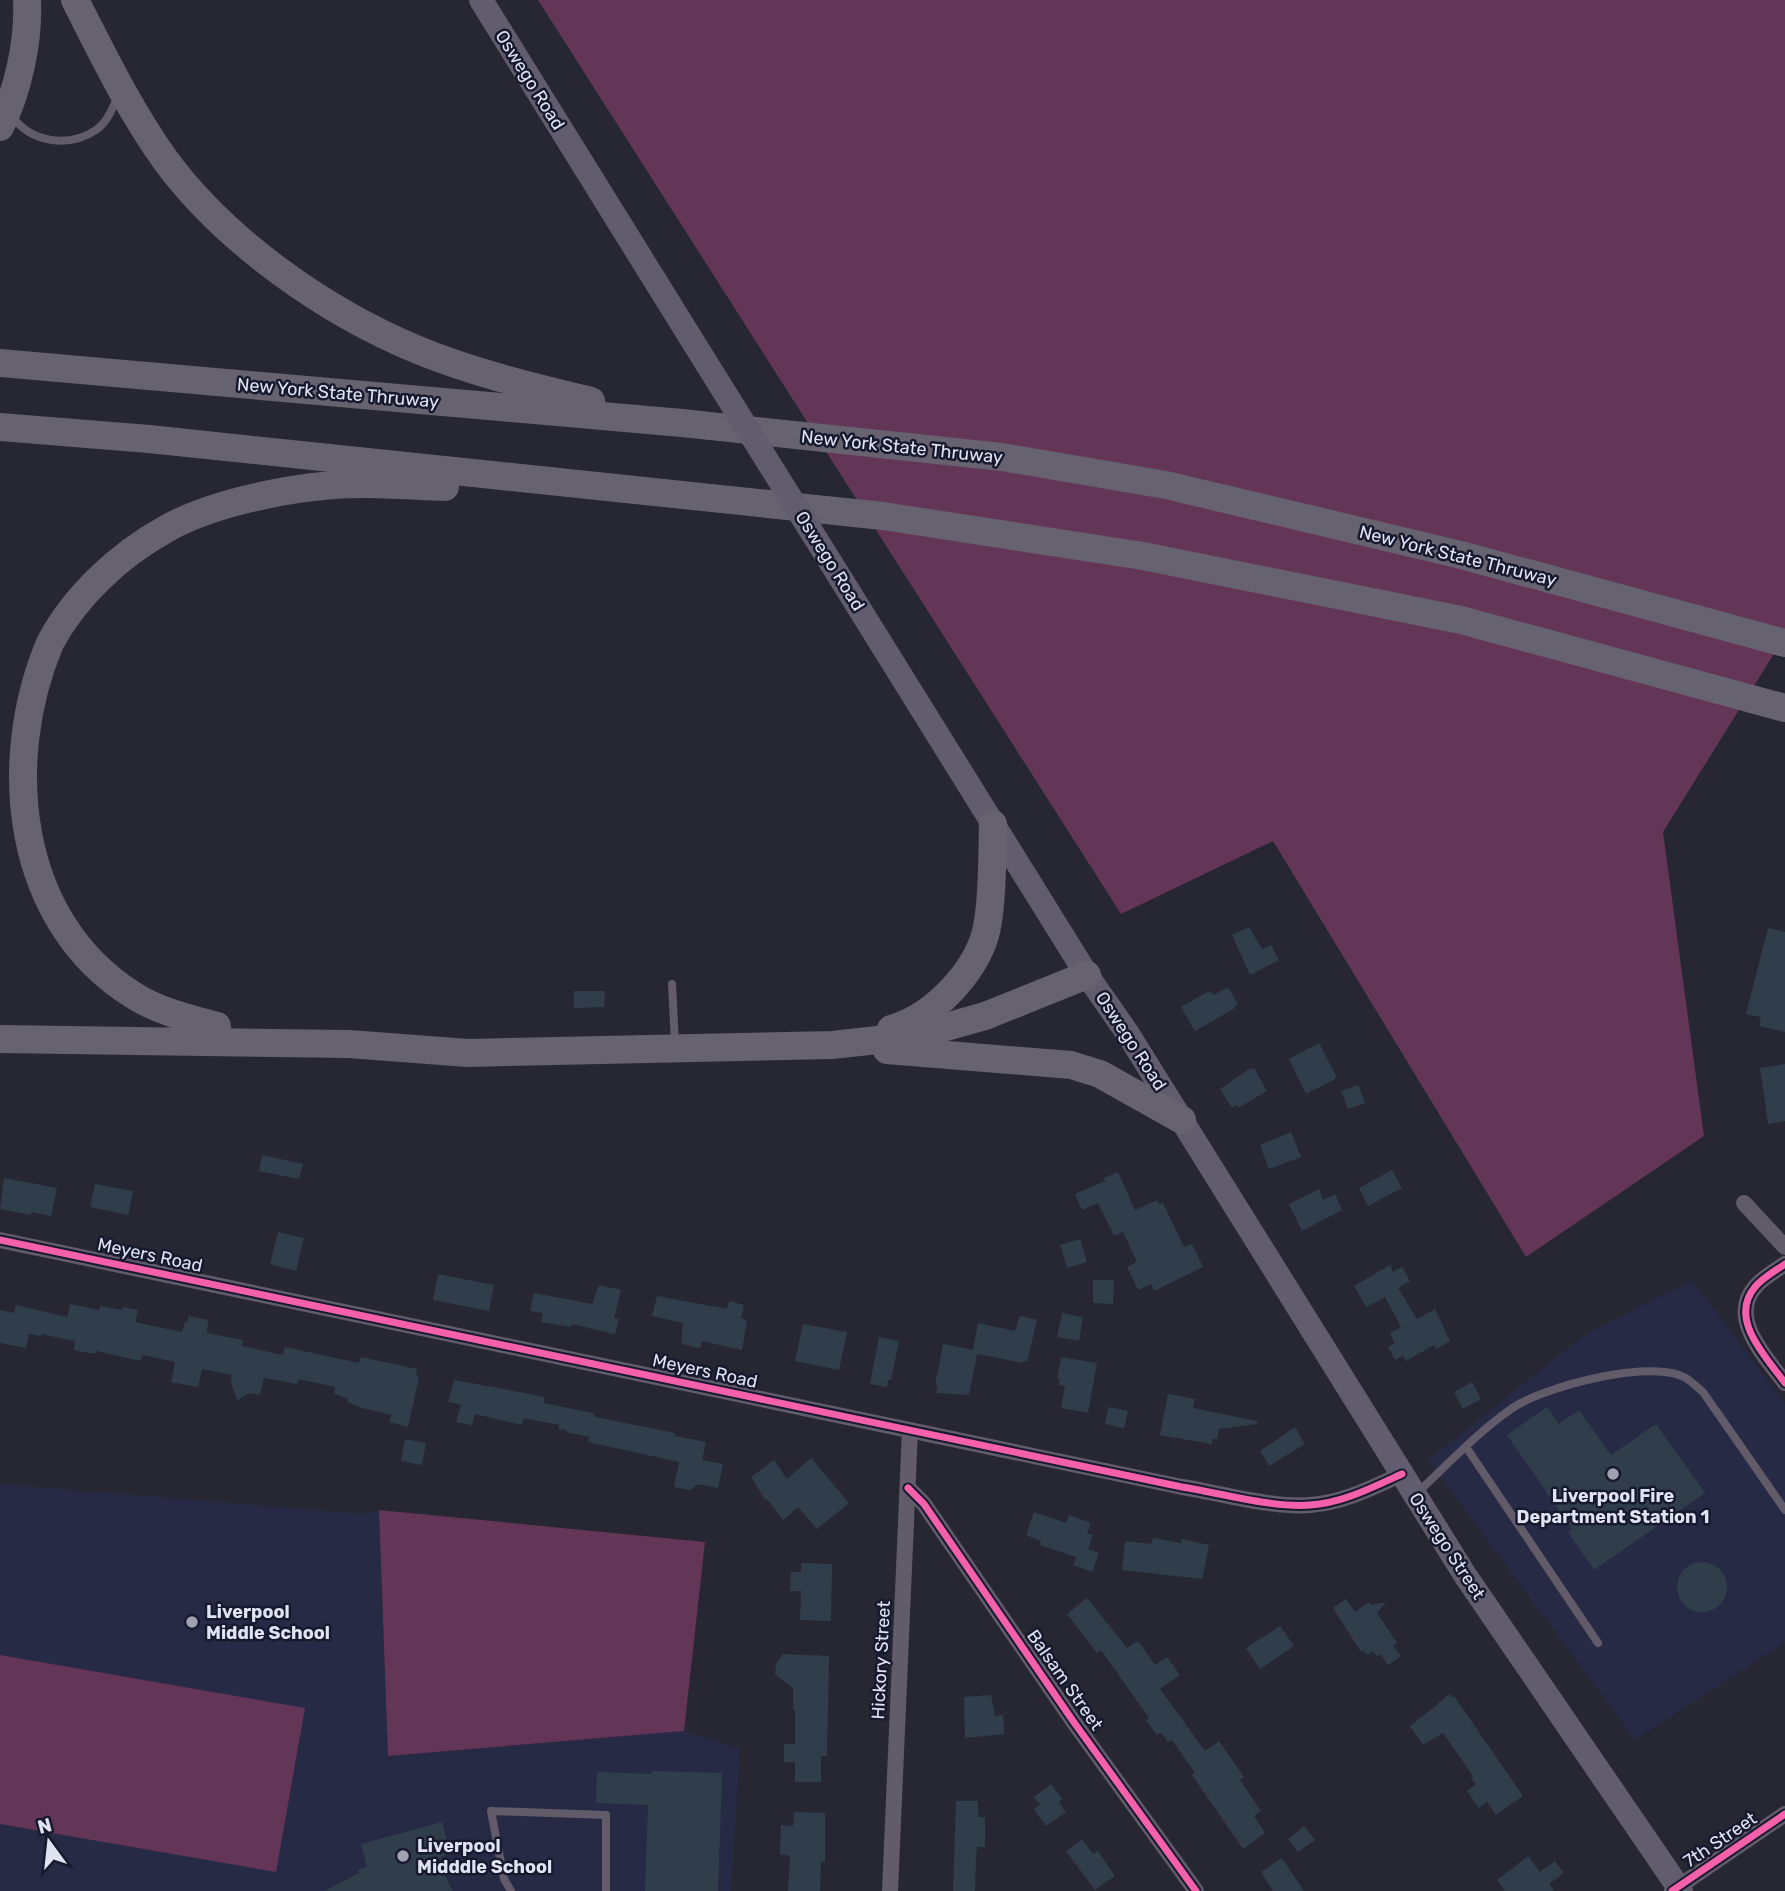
<svg xmlns="http://www.w3.org/2000/svg" width="1785" height="1891" font-family="Rubik,sans-serif">
<rect width="100%" height="100%" fill="#262733"/>
<g fill="#272a44">
<path d="M 1692,1280 L 1785,1404 L 1785,1642 L 1635,1740 L 1428,1460 L 1583,1336 Z"/>
<path d="M 0,1484 L 364,1514 L 379,1510 L 388,1756 L 684,1731 L 740,1749 L 731,1891 L 0,1891 Z"/>
</g>
<g fill="#633557">
<path d="M 538,0 L 1785,0 L 1785,636 L 1663,832 L 1704,1136 L 1526,1257 L 1273,841 L 1121,914 Z"/>
<path d="M 379,1510 L 705,1542 L 684,1731 L 388,1756 Z"/>
<path d="M 0,1655 L 305,1708 L 276,1872 L 0,1824 Z"/>
</g>
<g fill="#303e4c">
<path d="M 1249,927 L 1262,949 L 1271,945 L 1279,960 L 1250,975 L 1232,935 Z"/>
<path d="M 1768,928 L 1785,932 L 1785,1032 L 1759,1026 L 1761,1017 L 1746,1014 Z"/>
<path d="M 1228,987 L 1238,1004 L 1234,1006 L 1235,1008 L 1195,1031 L 1181,1007 L 1209,991 L 1214,995 Z"/>
<path d="M 574,991 L 605,991 L 604,1007 L 574,1008 Z"/>
<path d="M 1319,1043 L 1337,1078 L 1306,1094 L 1289,1059 Z"/>
<path d="M 1785,1064 L 1785,1121 L 1768,1124 L 1760,1068 Z"/>
<path d="M 1254,1068 L 1267,1091 L 1238,1108 L 1236,1105 L 1232,1108 L 1220,1089 L 1249,1069 Z"/>
<path d="M 1358,1085 L 1365,1103 L 1348,1109 L 1341,1091 Z"/>
<path d="M 1291,1132 L 1301,1157 L 1269,1169 L 1260,1145 Z"/>
<path d="M 262,1155 L 303,1164 L 299,1179 L 259,1171 Z"/>
<path d="M 1392,1170 L 1402,1188 L 1368,1206 L 1359,1188 Z"/>
<path d="M 1118,1172 L 1135,1210 L 1157,1200 L 1159,1204 L 1163,1203 L 1184,1247 L 1192,1244 L 1203,1267 L 1154,1291 L 1151,1284 L 1138,1290 L 1127,1267 L 1137,1262 L 1123,1232 L 1114,1236 L 1098,1203 L 1082,1210 L 1075,1194 L 1105,1181 L 1104,1178 Z"/>
<path d="M 4,1178 L 57,1188 L 51,1216 L 31,1212 L 31,1215 L 0,1209 Z"/>
<path d="M 95,1184 L 133,1191 L 128,1215 L 90,1207 Z"/>
<path d="M 1319,1189 L 1323,1200 L 1335,1194 L 1342,1210 L 1302,1231 L 1289,1204 Z"/>
<path d="M 278,1232 L 304,1238 L 296,1271 L 270,1264 Z"/>
<path d="M 1080,1239 L 1087,1262 L 1067,1268 L 1060,1245 Z"/>
<path d="M 1390,1265 L 1393,1272 L 1402,1267 L 1410,1281 L 1398,1288 L 1417,1319 L 1435,1309 L 1450,1341 L 1436,1349 L 1434,1345 L 1406,1361 L 1403,1356 L 1395,1360 L 1388,1347 L 1395,1343 L 1390,1333 L 1401,1327 L 1385,1297 L 1366,1307 L 1354,1286 Z"/>
<path d="M 438,1274 L 494,1285 L 489,1311 L 433,1300 Z"/>
<path d="M 1093,1280 L 1114,1280 L 1113,1304 L 1093,1303 Z"/>
<path d="M 599,1285 L 621,1290 L 614,1318 L 619,1319 L 615,1334 L 572,1324 L 571,1327 L 541,1322 L 543,1313 L 530,1311 L 534,1293 L 592,1304 Z"/>
<path d="M 657,1296 L 727,1309 L 729,1301 L 744,1305 L 741,1318 L 747,1320 L 742,1350 L 702,1341 L 700,1348 L 681,1344 L 683,1323 L 652,1316 Z"/>
<path d="M 70,1304 L 99,1310 L 100,1306 L 122,1310 L 123,1307 L 138,1310 L 135,1322 L 182,1332 L 185,1321 L 187,1322 L 189,1316 L 208,1320 L 207,1333 L 243,1340 L 242,1346 L 283,1355 L 285,1347 L 359,1363 L 361,1357 L 417,1369 L 416,1376 L 419,1377 L 408,1427 L 389,1422 L 391,1415 L 359,1407 L 348,1402 L 348,1399 L 334,1393 L 335,1387 L 299,1379 L 297,1384 L 264,1378 L 260,1395 L 250,1393 L 237,1400 L 231,1383 L 232,1375 L 202,1369 L 198,1387 L 171,1382 L 175,1362 L 142,1355 L 141,1361 L 96,1351 L 95,1354 L 74,1350 L 75,1341 L 41,1334 L 41,1336 L 29,1334 L 26,1348 L 0,1343 L 0,1310 L 14,1313 L 16,1305 L 67,1317 Z"/>
<path d="M 1062,1313 L 1083,1317 L 1079,1341 L 1057,1337 Z"/>
<path d="M 1020,1316 L 1037,1320 L 1027,1362 L 1023,1361 L 1023,1363 L 977,1354 L 969,1395 L 936,1393 L 938,1385 L 935,1385 L 943,1344 L 973,1350 L 978,1323 L 1015,1331 Z"/>
<path d="M 803,1324 L 847,1332 L 839,1370 L 795,1361 Z"/>
<path d="M 879,1337 L 899,1341 L 891,1380 L 888,1380 L 887,1387 L 870,1384 Z"/>
<path d="M 1061,1357 L 1097,1363 L 1088,1413 L 1061,1408 L 1065,1386 L 1059,1385 L 1060,1379 L 1057,1379 Z"/>
<path d="M 454,1380 L 535,1395 L 545,1398 L 544,1403 L 593,1413 L 595,1417 L 675,1433 L 675,1436 L 706,1442 L 702,1460 L 723,1464 L 718,1488 L 698,1484 L 690,1490 L 674,1487 L 679,1462 L 588,1442 L 589,1437 L 566,1432 L 567,1430 L 558,1429 L 559,1425 L 524,1418 L 522,1425 L 475,1414 L 472,1425 L 456,1422 L 461,1405 L 448,1402 Z"/>
<path d="M 1472,1382 L 1481,1399 L 1463,1409 L 1454,1392 Z"/>
<path d="M 1168,1394 L 1195,1399 L 1193,1408 L 1257,1421 L 1257,1424 L 1219,1429 L 1217,1439 L 1213,1438 L 1212,1444 L 1160,1435 Z"/>
<path d="M 1108,1407 L 1128,1411 L 1124,1428 L 1105,1424 Z"/>
<path d="M 1547,1407 L 1559,1424 L 1579,1410 L 1611,1455 L 1656,1424 L 1705,1493 L 1594,1570 L 1568,1532 L 1572,1529 L 1507,1435 Z"/>
<path d="M 1295,1427 L 1305,1444 L 1269,1466 L 1260,1451 Z"/>
<path d="M 405,1439 L 426,1443 L 422,1465 L 401,1461 Z"/>
<path d="M 811,1458 L 849,1503 L 817,1529 L 798,1507 L 783,1520 L 767,1499 L 765,1500 L 751,1477 L 774,1460 L 787,1479 Z"/>
<path d="M 1034,1512 L 1066,1523 L 1069,1515 L 1091,1523 L 1087,1533 L 1093,1535 L 1088,1549 L 1099,1553 L 1092,1572 L 1073,1565 L 1076,1557 L 1040,1545 L 1041,1541 L 1026,1535 Z"/>
<path d="M 1153,1538 L 1181,1543 L 1182,1539 L 1209,1545 L 1202,1579 L 1122,1570 L 1125,1541 L 1152,1544 Z"/>
<circle cx="1702" cy="1587" r="25"/>
<path d="M 801,1563 L 832,1564 L 831,1621 L 800,1620 L 801,1591 L 790,1591 L 791,1572 L 801,1572 Z"/>
<path d="M 1087,1598 L 1127,1648 L 1138,1641 L 1155,1665 L 1167,1657 L 1180,1675 L 1160,1689 L 1205,1751 L 1219,1741 L 1244,1777 L 1240,1780 L 1261,1811 L 1254,1816 L 1265,1833 L 1243,1849 L 1192,1775 L 1195,1773 L 1172,1740 L 1168,1742 L 1161,1732 L 1157,1735 L 1146,1720 L 1149,1718 L 1101,1650 L 1097,1653 L 1067,1614 Z"/>
<path d="M 1346,1599 L 1355,1612 L 1369,1602 L 1371,1605 L 1386,1602 L 1377,1613 L 1397,1643 L 1393,1646 L 1401,1656 L 1388,1665 L 1380,1654 L 1377,1656 L 1373,1651 L 1367,1655 L 1363,1650 L 1361,1652 L 1333,1608 Z"/>
<path d="M 1280,1626 L 1294,1646 L 1260,1669 L 1246,1648 Z"/>
<path d="M 783,1654 L 829,1656 L 827,1756 L 821,1756 L 821,1782 L 795,1782 L 795,1762 L 784,1762 L 784,1744 L 795,1744 L 795,1710 L 793,1710 L 793,1688 L 775,1675 L 776,1664 Z"/>
<path d="M 1450,1694 L 1452,1698 L 1454,1696 L 1523,1796 L 1496,1815 L 1487,1802 L 1479,1808 L 1467,1791 L 1476,1784 L 1471,1778 L 1473,1776 L 1443,1733 L 1423,1745 L 1410,1726 Z"/>
<path d="M 991,1695 L 995,1716 L 1003,1715 L 1004,1734 L 965,1738 L 964,1697 Z"/>
<path d="M 651,1771 L 722,1773 L 718,1891 L 645,1891 L 648,1805 L 596,1803 L 597,1772 L 652,1774 Z"/>
<path d="M 1051,1784 L 1062,1799 L 1059,1802 L 1066,1812 L 1046,1826 L 1034,1809 L 1040,1805 L 1034,1797 Z"/>
<path d="M 956,1801 L 978,1801 L 978,1817 L 985,1817 L 985,1847 L 977,1847 L 976,1857 L 975,1891 L 953,1891 Z"/>
<path d="M 794,1812 L 825,1813 L 825,1862 L 821,1862 L 820,1891 L 788,1891 L 790,1856 L 780,1854 L 781,1825 L 793,1826 Z"/>
<path d="M 442,1822 L 450,1853 L 436,1859 L 453,1891 L 324,1891 L 359,1873 L 357,1870 L 367,1867 L 361,1844 Z"/>
<path d="M 1304,1826 L 1315,1840 L 1298,1852 L 1288,1839 Z"/>
<path d="M 1082,1839 L 1093,1854 L 1098,1851 L 1115,1876 L 1095,1890 L 1066,1851 Z"/>
<path d="M 1528,1856 L 1540,1872 L 1555,1861 L 1564,1873 L 1549,1884 L 1554,1891 L 1505,1891 L 1497,1880 Z"/>
<path d="M 1282,1858 L 1304,1891 L 1273,1891 L 1261,1872 Z"/>
</g>
<g fill="none" stroke-linecap="round" stroke-linejoin="round">
<g stroke="#625c6a" stroke-width="8">
<path d="M 12,116 C 31,143 69,148 96,130 C 107,122 112,110 117,98"/>
<path d="M 672,984 L 675,1043"/>
<path d="M 1466,1447 L 1598,1643"/>
<path d="M 1418,1492 C 1448,1464 1477,1433 1511,1409 C 1542,1387 1651,1358 1686,1378 C 1692,1382 1698,1388 1703,1392 L 1785,1510"/>
<path d="M 511,1891 L 504,1879 L 491,1811 L 606,1815 L 606,1891"/>
</g>
<g stroke="#625c6a" stroke-width="16">
<path d="M 1744,1203 L 1785,1247"/>
<path d="M 0,1240 L 1182,1487 C 1220,1493 1272,1508 1310,1505 C 1343,1503 1373,1487 1402,1474"/>
<path d="M 1785,1264 C 1775,1271 1762,1278 1755,1287 C 1728,1319 1766,1357 1785,1383"/>
<path d="M 908,1488 L 924,1504 L 1073,1721 L 1196,1891"/>
<path d="M 890,1891 L 910,1430"/>
<path d="M 1672,1891 L 1785,1814"/>
</g>
<g stroke="#625d6e" stroke-width="24">
<path d="M 481,0 L 705,361"/>
<path d="M 831,563 L 1087,975 L 1128,1034 L 1465,1575 L 1681,1891"/>
</g>
<g stroke="#67626f" stroke-width="28">
<path d="M 75,0 C 103,55 130,111 166,161 C 226,242 326,312 418,350 C 474,373 533,387 591,401"/>
<path d="M 0,127 C 18,91 29,41 27,0"/>
<path d="M 0,363 L 682,423 L 1002,457 L 1166,485 L 1461,555 L 1785,643"/>
<path d="M 0,427 L 149,439 L 883,516 L 1143,556 L 1461,620 L 1785,708"/>
<path d="M 217,1026 C 187,1018 158,1011 133,995 C 15,921 0,762 50,643 C 75,596 119,555 166,529 C 215,501 304,484 361,484 C 389,484 417,486 445,487"/>
<path d="M 891,1029 C 935,1017 982,967 988,921 C 993,890 992,856 993,824"/>
<path d="M 0,1039 L 349,1044 L 468,1053 L 832,1045 L 914,1036 L 985,1016 L 1087,975"/>
<path d="M 887,1050 L 1071,1065 L 1100,1074 L 1182,1120"/>
</g>
<path stroke="#625d6e" stroke-width="24" d="M 705,361 L 831,563"/>
<g stroke="#17192e" stroke-width="11">
<g id="cycleway">
<path d="M 0,1240 L 1182,1487 C 1220,1493 1272,1508 1310,1505 C 1343,1503 1373,1487 1402,1474"/>
<path d="M 1785,1264 C 1775,1271 1762,1278 1755,1287 C 1728,1319 1766,1357 1785,1383"/>
<path d="M 908,1488 L 924,1504 L 1073,1721 L 1196,1891"/>
<path d="M 1672,1891 L 1785,1814"/>
</g>
</g>
<use href="#cycleway" stroke="#f560ab" stroke-width="7"/>
</g>
<g fill="#9fa1af" stroke="#17192e" stroke-width="2.5">
<circle cx="1613" cy="1474" r="7"/>
<circle cx="192" cy="1622" r="7"/>
<circle cx="403" cy="1856" r="7"/>
</g>
<g text-anchor="middle" dominant-baseline="central" stroke-width="5" stroke-linejoin="round" paint-order="stroke">
<g font-size="18" fill="#e0e3f2" stroke="#17192e">
<text transform="translate(530 80) rotate(58)">Oswego Road</text>
<text transform="translate(338 393) rotate(5)">New York State Thruway</text>
<text transform="translate(902 447) rotate(6)">New York State Thruway</text>
<text transform="translate(1458 556) rotate(14)">New York State Thruway</text>
<text transform="translate(830 561) rotate(58)">Oswego Road</text>
<text transform="translate(1131 1041) rotate(57)">Oswego Road</text>
<text transform="translate(150 1255) rotate(12)">Meyers Road</text>
<text transform="translate(705 1371) rotate(12)">Meyers Road</text>
<text transform="translate(1447 1546) rotate(57)">Oswego Street</text>
<text transform="translate(881 1660) rotate(-87)">Hickory Street</text>
<text transform="translate(1065 1680) rotate(55)">Balsam Street</text>
<text transform="translate(1720 1840) rotate(-34)">7th Street</text>
</g>
<g font-size="18" font-weight="bold" fill="#e0e3f2" stroke="#17192e" text-anchor="start">
<text x="1613" y="1496" text-anchor="middle">Liverpool Fire<tspan x="1613" dy="21">Department Station 1</tspan></text>
<text x="206" y="1612">Liverpool<tspan x="206" dy="21">Middle School</tspan></text>
<text x="417" y="1846">Liverpool<tspan x="417" dy="21">Midddle School</tspan></text>
</g>
</g>
<g transform="translate(49 1842) rotate(345)" stroke="#17192e" stroke-width="5" paint-order="stroke">
<path d="M0-5L12 26L0 18L-12 26Z" fill="#e0e3f2"/>
<text y="-10" font-size="19" font-weight="bold" text-anchor="middle" fill="#e0e3f2">N</text>
</g>
</svg>
